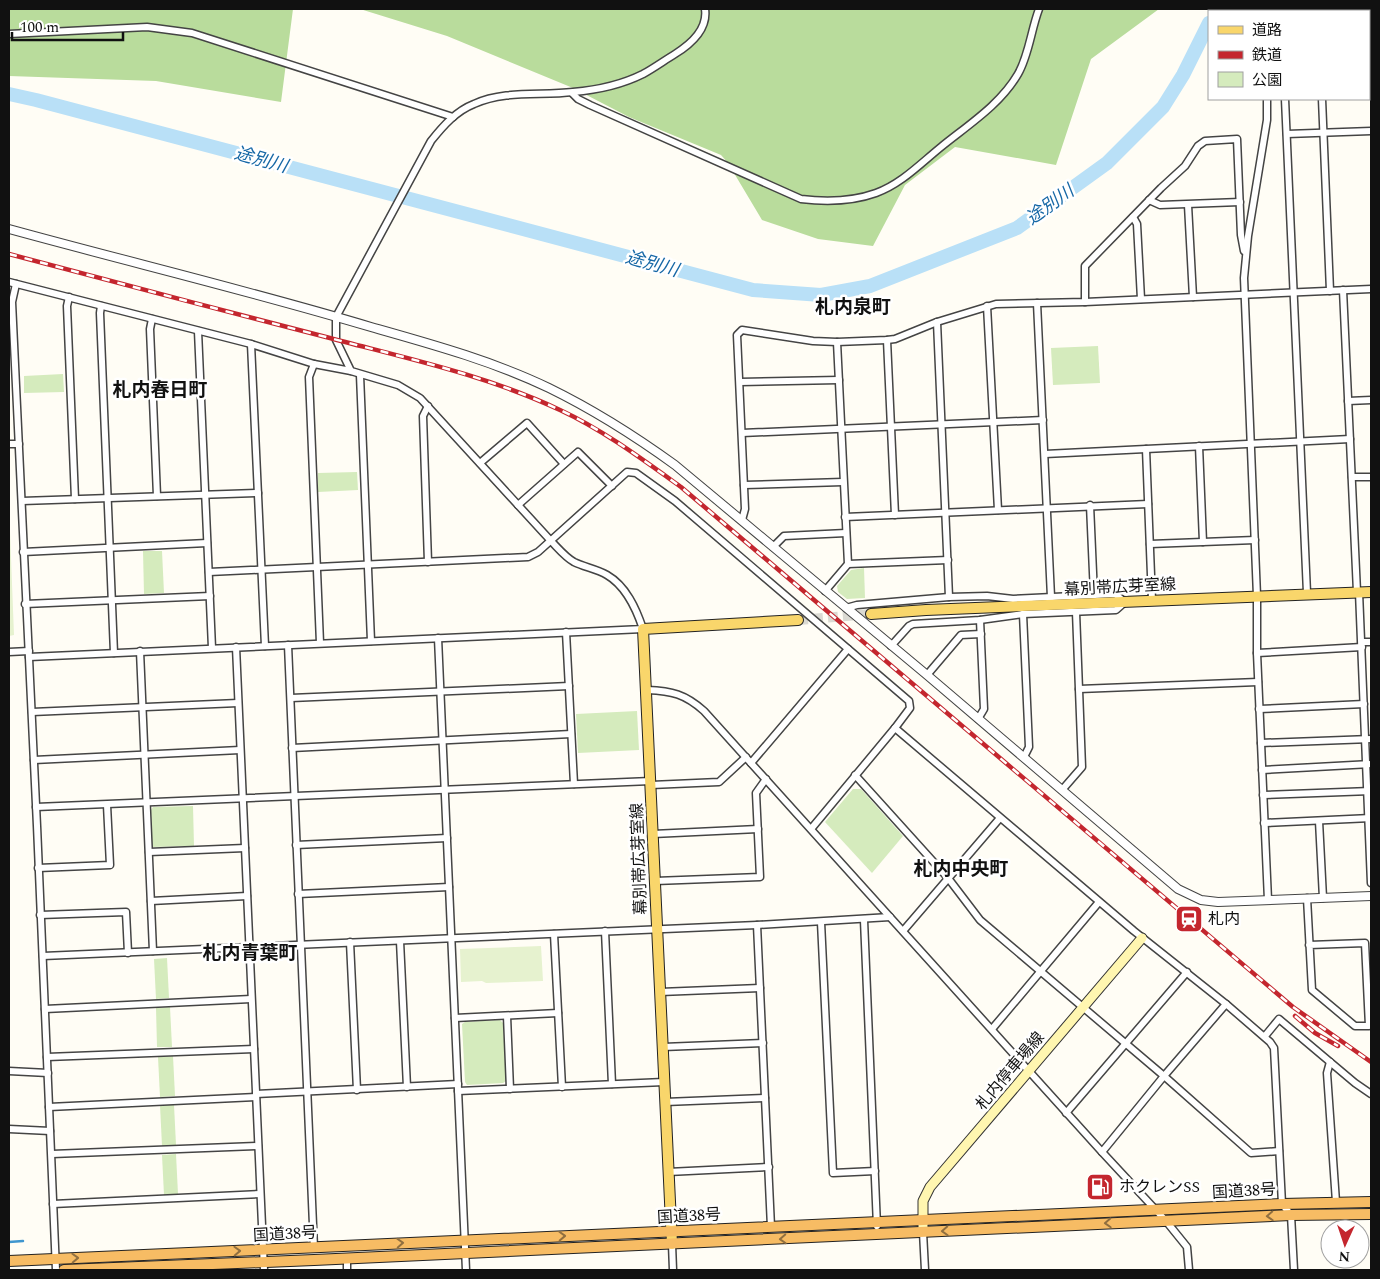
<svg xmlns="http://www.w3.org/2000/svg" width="1380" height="1279" font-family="Spectral,'Noto Sans JP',serif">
<rect width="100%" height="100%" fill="#fffdf5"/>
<g fill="#d5ebbd">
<path d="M 1098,346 L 1100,383 L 1053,385 L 1051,348 Z"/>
<path d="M 63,374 L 64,392 L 24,393 L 24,376 Z"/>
<path d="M 357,472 L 358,490 L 318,492 L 318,473 Z"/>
<path d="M 143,551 L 162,551 L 164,593 L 144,594 Z"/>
<path d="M 864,568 L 865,598 L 847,599 L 838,592 L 837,586 L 851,570 Z"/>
<path d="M 637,711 L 639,750 L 578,753 L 576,714 Z"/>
<path d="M 853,789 L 861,789 L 903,836 L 872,873 L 825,822 Z"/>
<path d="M 193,806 L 194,846 L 152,847 L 151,810 L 153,807 Z"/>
<path d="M 167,958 L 169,998 L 156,999 L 154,959 Z"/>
<path d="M 170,1007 L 172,1047 L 157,1047 L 156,1008 Z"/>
<path d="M 500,1020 L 503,1023 L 506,1081 L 503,1083 L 467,1085 L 465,1082 L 462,1024 L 465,1022 Z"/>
<path d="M 173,1056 L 175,1096 L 160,1097 L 158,1057 Z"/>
<path d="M 160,1105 L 174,1105 L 176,1145 L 162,1146 Z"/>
<path d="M 176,1154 L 178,1194 L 164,1195 L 162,1155 Z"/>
</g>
<g fill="#b9dc9c">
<path d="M 9,9 L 293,9 L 281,102 L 156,81 L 9,76 Z"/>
<path d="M 360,9 L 1159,9 L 1091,59 L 1056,165 L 955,147 L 905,185 L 873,246 L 818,239 L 762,220 L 728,163 L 721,155 L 629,117 L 573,88 L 447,36 Z"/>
</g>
<g fill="#e6f2cf">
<path d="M 9,505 L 14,635 L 9,636 Z"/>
<path d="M 541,946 L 543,981 L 486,983 L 482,981 L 461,982 L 460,949 Z"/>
</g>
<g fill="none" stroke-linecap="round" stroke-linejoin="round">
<path stroke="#3f96cf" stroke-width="2.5" d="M 9,1242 L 23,1241"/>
<g stroke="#b9e0f7" stroke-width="14">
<path d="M 1215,11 L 1216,9"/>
<path d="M 9,94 L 36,100 L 753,290 L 821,295 L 870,286 L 1017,228 L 1107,163 L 1163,107 L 1183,75 L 1209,23"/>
</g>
<path stroke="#dbdad3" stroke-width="10" stroke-dasharray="10 5" stroke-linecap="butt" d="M 798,620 L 871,614"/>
<g stroke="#444" stroke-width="9">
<g id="minor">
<path d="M 1223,9 L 1225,11"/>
<path d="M 1281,9 L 1281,11"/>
<path d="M 1318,9 L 1318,11"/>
<path d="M 1368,9 L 1368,11"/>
<path d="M 1369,21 L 1371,68"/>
<path d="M 9,34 L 147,27 L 192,33 L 453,117"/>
<path d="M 572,93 L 578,99 L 590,105 L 801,199 C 826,202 851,202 876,193 C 901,184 920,164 941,147 C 968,125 1000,105 1018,74 C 1029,55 1031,30 1039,9"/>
<path d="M 1267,99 L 1267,120 L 1248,236 L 1244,278 L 1257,596 L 1257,653 L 1268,900"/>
<path d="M 1285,99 L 1307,593"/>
<path d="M 1322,99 L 1330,291"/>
<path d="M 1287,134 L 1371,131"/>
<path d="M 1149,200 L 1160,205 L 1240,202"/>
<path d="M 1188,205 L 1193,297"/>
<path d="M 1133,217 L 1137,224 L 1141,299"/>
<path d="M 9,282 L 251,344 L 314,364 L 351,371"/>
<path d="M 16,284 L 12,302 C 27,625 44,947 56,1270"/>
<path d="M 1343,290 L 1357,592"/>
<path d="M 69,297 L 67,306 L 75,499"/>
<path d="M 1085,302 L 1085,266 L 1161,188 L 1185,166 L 1198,146 L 1205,141 L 1237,139 L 1241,235 L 1244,251"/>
<path d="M 1037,303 L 1051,597"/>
<path d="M 101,306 L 100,313 L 114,653"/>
<path d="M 987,306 L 998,510"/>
<path d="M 152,319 L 150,329 L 157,496"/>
<path d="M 937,322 L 949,597"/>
<path d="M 198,331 L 212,648"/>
<path d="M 887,340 L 895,515"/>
<path d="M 251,344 L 265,646"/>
<path d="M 314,364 L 309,377 L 320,643"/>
<path d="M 360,375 L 371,641"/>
<path d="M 740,382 L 839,380"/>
<path d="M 1348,401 L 1371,400"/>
<path d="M 428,406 L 423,416 L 428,562"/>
<path d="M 742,433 L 1043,420"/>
<path d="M 9,444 L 19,444"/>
<path d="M 1199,446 L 1203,542"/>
<path d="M 1146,449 L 1152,600"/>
<path d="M 1045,454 L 1350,439"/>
<path d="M 480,463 L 527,423 L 564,464"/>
<path d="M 1352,477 L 1371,477"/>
<path d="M 744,485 L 843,482"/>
<path d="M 22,501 L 258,493"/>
<path d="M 518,505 L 578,452 L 612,486"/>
<path d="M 1090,505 L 1094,595"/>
<path d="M 845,517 L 1148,504"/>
<path d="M 742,520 L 745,509 L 737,335 L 742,330 L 813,341 L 837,342 L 887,340 L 895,339 L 937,322 L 996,304 L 1085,302 L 1371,289"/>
<path d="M 1150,544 L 1255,540"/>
<path d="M 773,547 L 784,536 L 846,533"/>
<path d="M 23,552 L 207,543"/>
<path d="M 848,564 L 948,560"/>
<path d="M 209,572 L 528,557 L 538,552 L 627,472 L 636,473 L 675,501 L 909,701 L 910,708 L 895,728 L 811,829"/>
<path d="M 825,591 L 848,564 L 837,342"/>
<path d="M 1359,592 L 1371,883"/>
<path d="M 25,604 L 210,596"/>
<path d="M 846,608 L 857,605 L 949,597 L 987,596 L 1013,599 L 1115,594 L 1125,602 L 1116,610 L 1023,614 L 980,620 L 913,624 L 909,626 L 891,646"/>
<path d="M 1023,614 L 1029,747 L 1024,757"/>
<path d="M 566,632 L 574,784"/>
<path d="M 438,638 L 466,1270"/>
<path d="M 1362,642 L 1371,642"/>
<path d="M 288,645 L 314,1248"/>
<path d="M 236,647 L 264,1270"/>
<path d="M 140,651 L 153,951"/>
<path d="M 9,652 L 29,651"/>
<path d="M 1257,653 L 1362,647"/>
<path d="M 29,657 L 643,629 C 636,608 626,586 607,575 C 597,569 584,567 574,562 C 565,557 558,548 551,541 L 420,398 L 398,385 L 351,371 L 336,340 L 336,317 L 431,141 C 443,126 456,111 474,104 C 505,90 540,96 573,92 C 597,90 621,85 643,74 C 654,68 665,60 675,54 C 691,44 708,29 705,9"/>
<path d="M 927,675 L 961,635 L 981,634"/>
<path d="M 1079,689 L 1258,682"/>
<path d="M 647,690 C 672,691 685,694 704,711 L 1102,1152 L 1166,1221 L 1187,1247 L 1189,1270"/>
<path d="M 291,698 L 569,686"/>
<path d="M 1259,709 L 1364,704"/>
<path d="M 32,712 L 238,703"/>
<path d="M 978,719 L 984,709 L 980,620"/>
<path d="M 895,728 L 1134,931 L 1226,1004 L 1270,1042 L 1274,1048 L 1282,1204 L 1291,1215 L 1294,1270"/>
<path d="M 1261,743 L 1371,739"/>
<path d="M 292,748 L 571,734"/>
<path d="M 34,760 L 240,750"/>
<path d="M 751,763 L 848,649"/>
<path d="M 1262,770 L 1371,764"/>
<path d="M 855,775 L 948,878 L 980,920 L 1164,1076 L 1251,1153 L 1279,1151"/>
<path d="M 651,785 L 719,782 L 746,757"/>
<path d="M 1062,790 L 1082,767 L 1076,612"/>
<path d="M 1263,795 L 1371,791"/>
<path d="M 36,807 L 651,781"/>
<path d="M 1319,821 L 1323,898"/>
<path d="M 1264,823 L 1371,818"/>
<path d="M 653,834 L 758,829"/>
<path d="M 296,845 L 447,838"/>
<path d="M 149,852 L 245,848"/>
<path d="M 38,868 L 110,865 L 107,805"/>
<path d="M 655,881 L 760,877 L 756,793 L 766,779"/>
<path d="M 298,894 L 449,887"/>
<path d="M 1307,898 L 1312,990 L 1355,1026 L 1369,1026 L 1365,943 L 1309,945"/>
<path d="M 151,901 L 247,896"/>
<path d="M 40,915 L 126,912 L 128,953"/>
<path d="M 864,920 L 877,1226"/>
<path d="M 821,922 L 833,1173 L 875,1171"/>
<path d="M 757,925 L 771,1227"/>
<path d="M 605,931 L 612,1084"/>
<path d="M 903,931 L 1000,818"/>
<path d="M 554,934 L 562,1087"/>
<path d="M 400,941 L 407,1087"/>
<path d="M 350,942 L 357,1090"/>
<path d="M 43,956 L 757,925 L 890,917"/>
<path d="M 660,992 L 760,988"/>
<path d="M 45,1009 L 251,999"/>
<path d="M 507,1016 L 510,1089"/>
<path d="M 455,1018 L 558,1013"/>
<path d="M 992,1029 L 1099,902"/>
<path d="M 1265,1036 L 1279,1019 L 1355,1083 L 1371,1094"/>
<path d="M 663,1047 L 763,1043"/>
<path d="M 47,1057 L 254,1049"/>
<path d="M 1330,1062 L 1327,1073 L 1336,1202"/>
<path d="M 9,1071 L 48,1073"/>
<path d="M 458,1091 L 664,1082"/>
<path d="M 256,1094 L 458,1084"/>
<path d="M 665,1102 L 765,1098"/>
<path d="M 49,1107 L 256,1097"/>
<path d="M 1066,1113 L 1187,972"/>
<path d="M 9,1129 L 50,1131"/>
<path d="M 1102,1152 L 1164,1076 L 1226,1004"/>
<path d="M 52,1154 L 258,1146"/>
<path d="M 668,1172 L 769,1167"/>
<path d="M 53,1204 L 260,1194"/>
<path d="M 923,1232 L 925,1270"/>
<path d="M 672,1244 L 673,1270"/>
<path d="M 347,1258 L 347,1270"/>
</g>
</g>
<g stroke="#444" stroke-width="10">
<path id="tertiary" d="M 9,229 C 129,262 251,291 371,327 C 431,344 493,361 549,388 C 594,410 635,436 675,465 L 927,675 L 1178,889 L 1201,900 L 1218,902 L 1371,896"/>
</g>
<g stroke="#333" stroke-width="11">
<path id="secondary" d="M 923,1227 L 923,1201 L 930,1187 L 1142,938"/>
</g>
<g stroke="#222" stroke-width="12">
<g id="primary">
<path d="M 871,614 L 926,610 L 1371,592"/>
<path d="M 672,1244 L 643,629 L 798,620"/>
</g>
</g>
<g stroke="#222" stroke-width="12">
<g id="trunk">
<path d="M 9,1261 L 1282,1204 L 1371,1202"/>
<path d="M 64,1270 L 314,1260 L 1291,1215 L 1371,1214"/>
</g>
</g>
<use href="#minor" stroke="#fff" stroke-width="6"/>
<use href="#tertiary" stroke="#fff" stroke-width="8"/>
<use href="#secondary" stroke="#fff6b0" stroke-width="9"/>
<use href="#primary" stroke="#f9d66b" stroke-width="10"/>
<use href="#trunk" stroke="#f7bc64" stroke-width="10"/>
<g stroke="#c4262e" stroke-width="4.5">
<g id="rail">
<path d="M 9,254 C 115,282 220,310 326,337 C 405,358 486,375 560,410 C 603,430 642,459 681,487 L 1293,1007 L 1371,1062"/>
<path d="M 1295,1016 L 1315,1033 L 1338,1046"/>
</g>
</g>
<use href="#rail" stroke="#fff" stroke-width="2.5" stroke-dasharray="8" stroke-linecap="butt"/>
</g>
<defs><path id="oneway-chevron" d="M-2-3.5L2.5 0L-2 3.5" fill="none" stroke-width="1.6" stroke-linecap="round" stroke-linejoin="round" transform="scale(1.25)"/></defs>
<g stroke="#906f3f">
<use href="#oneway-chevron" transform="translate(1270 1216) rotate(177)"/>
<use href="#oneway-chevron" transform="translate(1108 1223) rotate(177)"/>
<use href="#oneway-chevron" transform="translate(945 1231) rotate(177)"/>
<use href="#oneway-chevron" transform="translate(562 1236) rotate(-2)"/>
<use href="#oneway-chevron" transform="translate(783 1239) rotate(177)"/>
<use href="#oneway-chevron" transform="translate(400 1243) rotate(-3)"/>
<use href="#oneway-chevron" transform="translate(237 1251) rotate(-2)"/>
<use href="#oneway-chevron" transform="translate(75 1258) rotate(-2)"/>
</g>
<defs>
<g id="station-square" transform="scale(1.4375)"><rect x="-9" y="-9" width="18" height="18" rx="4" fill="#c4262e" stroke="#fff"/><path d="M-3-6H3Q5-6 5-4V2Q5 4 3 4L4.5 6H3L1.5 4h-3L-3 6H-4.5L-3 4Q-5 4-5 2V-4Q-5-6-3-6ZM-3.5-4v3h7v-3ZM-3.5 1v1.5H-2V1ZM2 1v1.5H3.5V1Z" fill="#fff"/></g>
<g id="fuel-square" transform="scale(1.4375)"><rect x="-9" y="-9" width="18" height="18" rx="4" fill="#c4262e" stroke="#fff"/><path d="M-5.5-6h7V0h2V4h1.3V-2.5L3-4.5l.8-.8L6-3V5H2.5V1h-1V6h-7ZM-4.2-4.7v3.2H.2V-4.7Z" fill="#fff"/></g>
</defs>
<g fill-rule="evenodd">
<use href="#station-square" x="1189" y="919"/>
<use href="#fuel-square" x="1100" y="1187"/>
</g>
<g text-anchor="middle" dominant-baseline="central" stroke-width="5" stroke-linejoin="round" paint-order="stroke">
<g font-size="16" fill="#111" stroke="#fff">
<text transform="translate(1120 587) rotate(-3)">幕別帯広芽室線</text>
<text transform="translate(639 859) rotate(-92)">幕別帯広芽室線</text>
<text transform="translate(1010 1071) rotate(-50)">札内停車場線</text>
<text transform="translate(1244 1191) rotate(-3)">国道38号</text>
<text transform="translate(689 1216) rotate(-3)">国道38号</text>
<text transform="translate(285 1234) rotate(-3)">国道38号</text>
</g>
<g font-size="16" fill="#111" stroke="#fff" text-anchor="start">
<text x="1208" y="919">札内</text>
<text x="1119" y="1187">ホクレンSS</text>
</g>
<g font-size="18" font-style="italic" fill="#1768a6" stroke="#fff">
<text transform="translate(261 160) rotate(15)">途別川</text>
<text transform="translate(1050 205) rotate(-36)">途別川</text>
<text transform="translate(652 264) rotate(15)">途別川</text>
</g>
<g font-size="19" font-weight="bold" fill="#111" stroke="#fff">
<text x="853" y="307">札内泉町</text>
<text x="160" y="390">札内春日町</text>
<text x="961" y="869">札内中央町</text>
<text x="250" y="953">札内青葉町</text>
</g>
</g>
<rect width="1380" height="1279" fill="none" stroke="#111111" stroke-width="20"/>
<rect x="1208" y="10" width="162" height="90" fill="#ffffff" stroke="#a0a0a0"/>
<rect x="1218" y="26" width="25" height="8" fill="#f9d66b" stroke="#a0a0a0"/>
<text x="1252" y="35" font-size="15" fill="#111111">道路</text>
<rect x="1218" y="51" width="25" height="8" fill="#c4262e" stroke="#a0a0a0"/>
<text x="1252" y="60" font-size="15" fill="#111111">鉄道</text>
<rect x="1218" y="72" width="25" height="15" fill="#d5ebbd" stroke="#a0a0a0"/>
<text x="1252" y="85" font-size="15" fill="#111111">公園</text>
<g transform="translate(1345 1244) rotate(183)"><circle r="24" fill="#ffffff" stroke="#a0a0a0"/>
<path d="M0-4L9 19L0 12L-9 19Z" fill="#c4262e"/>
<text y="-8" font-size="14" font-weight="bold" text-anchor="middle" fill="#111111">N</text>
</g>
<path d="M12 32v8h111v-8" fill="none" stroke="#111111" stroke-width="2.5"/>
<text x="20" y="32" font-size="15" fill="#111111" stroke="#ffffff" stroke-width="4" paint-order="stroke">100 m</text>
</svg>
